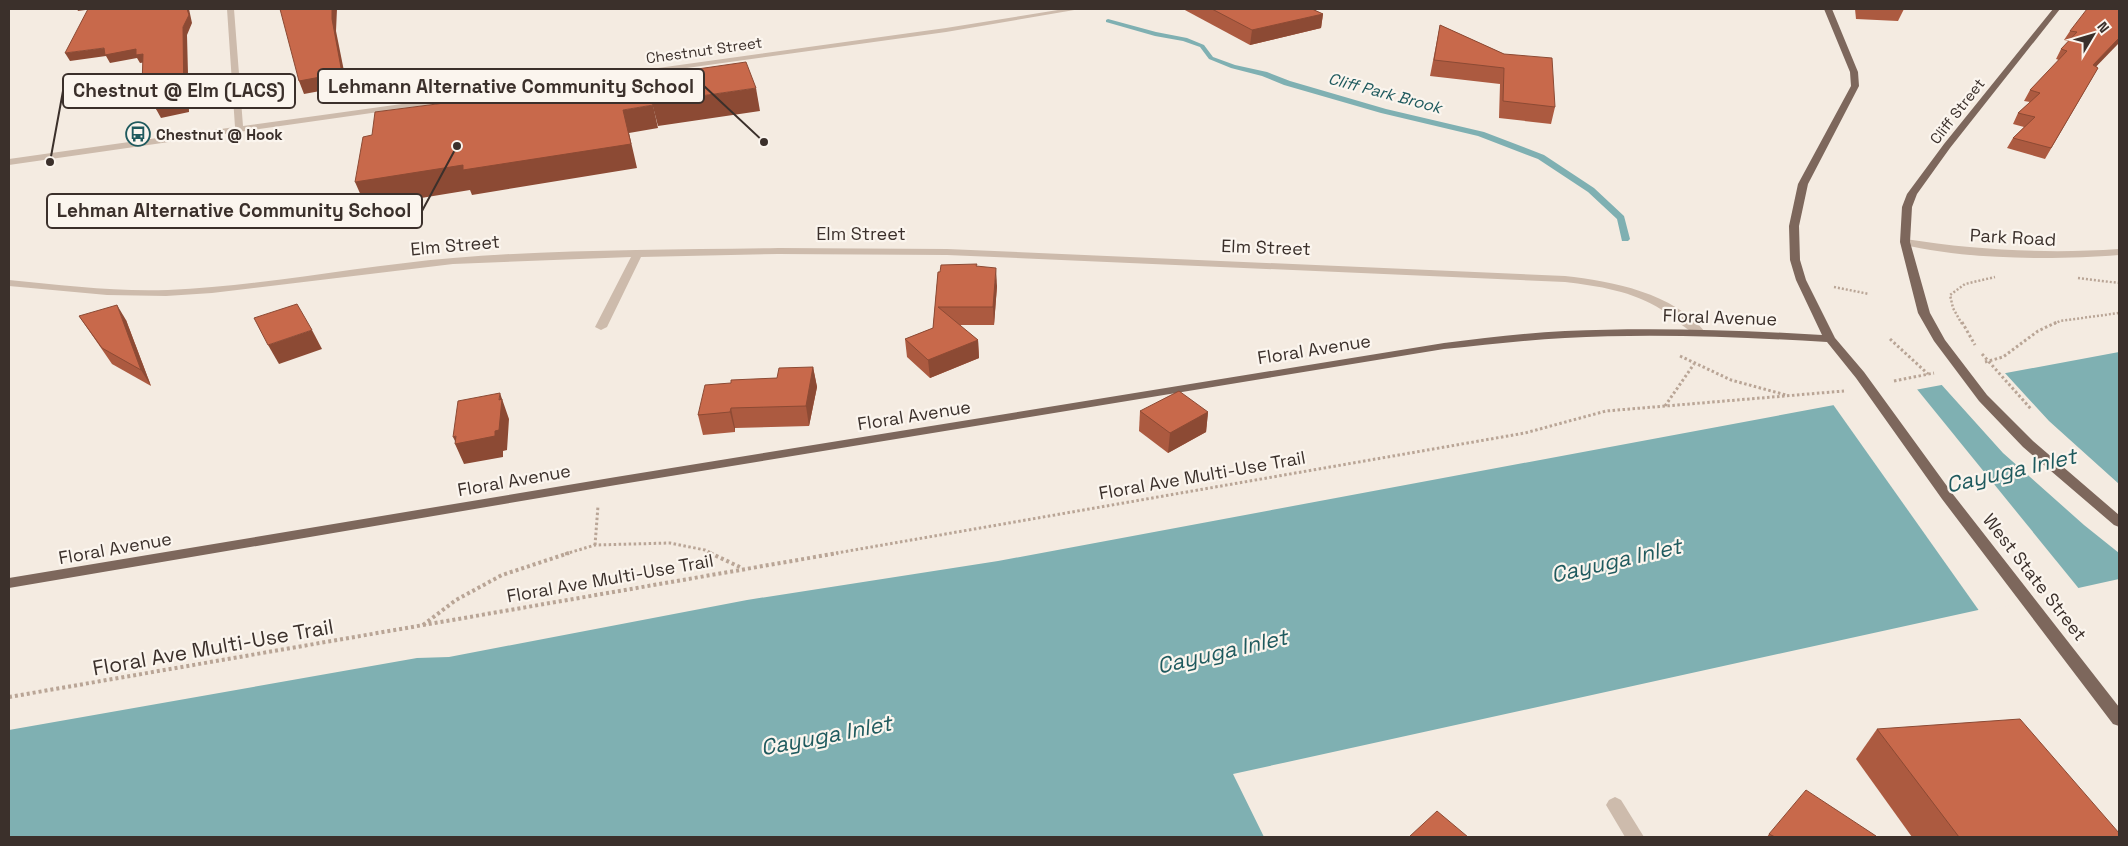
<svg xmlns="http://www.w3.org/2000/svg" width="2128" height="846" font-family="'Space Grotesk',sans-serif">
<rect width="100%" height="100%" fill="#f4ebe1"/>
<path fill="#7fb0b2" d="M 2119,352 L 2119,579 L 1233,774 L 1264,837 L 9,837 L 9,730 L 417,658 L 449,657 L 747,600 L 998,561 Z"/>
<g fill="#f4ebe1">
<path d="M 2004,372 L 2049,421 L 2119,484 L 2119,553 L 2084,525 L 2003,453 L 1940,383 Z"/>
<path d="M 1916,388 L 2080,590 L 1980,612 L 1832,403 Z"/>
</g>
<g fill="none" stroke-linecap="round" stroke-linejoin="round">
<path fill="#7fb0b2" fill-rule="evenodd" d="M 1108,19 L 1156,32 L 1187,38 L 1204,45 L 1213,57 L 1235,65 L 1267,72 L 1290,81 L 1386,109 L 1484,132 L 1544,155 L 1594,188 L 1624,216 L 1630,239 L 1628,241 L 1622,241 L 1617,219 L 1588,192 L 1538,159 L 1478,136 L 1381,113 L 1284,85 L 1262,76 L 1231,68 L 1209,59 L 1200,47 L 1183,41 L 1155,36 L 1106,22 L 1106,20 Z"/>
<g stroke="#b9a596" stroke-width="2.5" stroke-dasharray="2 2" stroke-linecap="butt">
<path d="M 2078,278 L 2119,283"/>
<path d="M 1834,287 L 1869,294"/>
<path d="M 1962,324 L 1953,308 L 1950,295 L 1965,284 L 1995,277"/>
<path d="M 2054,324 L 2060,321 L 2119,313"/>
</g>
<g stroke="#b9a596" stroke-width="3" stroke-dasharray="2.5 2.5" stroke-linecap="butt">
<path d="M 1962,322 L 1975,345"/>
<path d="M 1890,339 L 1928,374"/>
<path d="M 1982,354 L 2031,409"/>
<path d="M 1680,356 L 1731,380 L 1786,395"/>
<path d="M 1985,362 L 2003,357 L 2038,331 L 2057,322"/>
<path d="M 1894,381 L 1934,373"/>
<path d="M 1665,406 L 1694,364"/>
<path d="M 595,545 L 598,506"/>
<path d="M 565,554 L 595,545 L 670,543 L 705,550 L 713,554"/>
<path d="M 831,554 L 1525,433 L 1606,411 L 1844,391"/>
</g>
<g stroke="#b9a596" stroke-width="4" stroke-dasharray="3 3" stroke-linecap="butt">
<path d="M 710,553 L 742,568"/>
<path d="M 423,625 L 456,600 L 502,575 L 569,553"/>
<path d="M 9,697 L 838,553"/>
</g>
<g fill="#cdbbac" fill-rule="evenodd">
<path d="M 227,9 L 234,9 L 243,126 L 553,83 L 557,85 L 553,87 L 9,165 L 9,159 L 235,127 Z"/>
<path d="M 1064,9 L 1080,9 L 946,32 L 615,78 L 611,76 L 615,74 L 946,28 Z"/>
<path d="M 1905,239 C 1976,250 2047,254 2119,249 L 2119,255 C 2053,260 1966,260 1901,244 L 1901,240 Z"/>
<path d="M 778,248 L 947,249 L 1565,276 C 1612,281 1674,293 1706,333 L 1704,335 C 1694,338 1672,316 1662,310 C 1633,291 1598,286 1565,282 L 947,255 L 778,254 L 641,257 L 607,327 L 601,330 L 595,327 L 631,257 L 453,264 L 212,293 L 166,296 L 107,295 L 9,286 L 9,280 C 62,285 115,292 168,290 C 263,286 358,266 453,258 C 561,249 670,250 778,248 Z"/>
<path d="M 1615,797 L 1621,800 L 1644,837 L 1625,837 L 1606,805 L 1609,800 Z"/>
</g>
<g fill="#7d675c" fill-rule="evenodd">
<path d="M 1824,9 L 1832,9 L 1858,72 L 1859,86 L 1808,184 L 1799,226 L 1800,260 L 1806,280 L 1835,338 L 1864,372 L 1952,493 L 2119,707 L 2119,726 L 2113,724 L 1942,499 L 1856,378 L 1827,342 C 1740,337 1652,333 1565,338 C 1524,340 1484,345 1444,349 L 616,485 L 9,588 L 9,578 L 616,477 L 1444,343 C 1484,338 1524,333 1565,331 C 1651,327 1737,330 1822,335 L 1796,280 L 1790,260 L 1789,226 L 1798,184 L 1851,86 L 1850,72 Z"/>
<path d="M 2053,9 L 2060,9 L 1950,148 L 1917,194 L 1912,207 L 1910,242 L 1930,313 L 1945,340 L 1987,395 L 2033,441 L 2119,515 L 2119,527 L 2114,525 L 2023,447 L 1979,401 L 1934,341 L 1918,313 L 1900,242 L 1902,207 L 1907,194 L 1944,144 Z"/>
</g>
</g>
<g fill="#ac5a40">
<path d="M 1183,9 L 1312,9 L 1323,14 L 1321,28 L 1250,45 Z"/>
<path d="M 1855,9 L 1904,9 L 1898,21 L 1856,19 Z"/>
<path d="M 2119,9 L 2119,41 L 2096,66 L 2098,68 L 2045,159 L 2007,148 L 2013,138 L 2024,127 L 2013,124 L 2018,113 L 2030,102 L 2024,101 L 2030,90 L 2059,60 L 2056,59 L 2061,49 L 2069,41 L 2064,40 L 2070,31 Z"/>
<path d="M 1440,25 L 1504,54 L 1555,107 L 1551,124 L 1499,118 L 1500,84 L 1430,76 Z"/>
<path d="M 977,266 L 997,286 L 994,325 L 959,325 L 978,340 L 979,358 L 930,378 L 907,357 L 905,339 L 933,328 L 938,272 Z"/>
<path d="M 79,316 L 126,320 L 151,386 L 112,364 Z"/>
<path d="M 813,367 L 817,387 L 809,426 L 735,428 L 735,432 L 703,435 L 698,415 L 731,383 L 777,378 Z"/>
<path d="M 1140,411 L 1208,412 L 1206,432 L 1168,453 L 1139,431 Z"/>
<path d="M 1877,729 L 2119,837 L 1912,837 L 1856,759 Z"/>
<path d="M 1769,834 L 1875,837 L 1767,837 Z"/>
</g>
<g fill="#8c4a34">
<path d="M 77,9 L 93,9 L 78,11 Z"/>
<path d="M 187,9 L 189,9 L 192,23 L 187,35 L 189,112 L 161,118 L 156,109 L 183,27 Z"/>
<path d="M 332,9 L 337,9 L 336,31 L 347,86 L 304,94 L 299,81 L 332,19 Z"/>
<path d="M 1323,14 L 1321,28 L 1250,45 L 1252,30 Z"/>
<path d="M 2119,38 L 2119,41 L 2118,44 L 2088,75 L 2093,65 Z"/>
<path d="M 104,48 L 136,49 L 143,54 L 147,62 L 140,63 L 137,58 L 110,63 L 106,56 L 70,61 L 65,53 Z"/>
<path d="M 158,85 L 162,93 L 146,96 L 142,87 Z"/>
<path d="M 756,88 L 760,111 L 658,126 L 652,103 Z"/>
<path d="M 653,105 L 658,128 L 629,133 L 637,168 L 472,195 L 470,190 L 366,207 L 355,182 L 623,110 Z"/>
<path d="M 996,268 L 997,286 L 994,325 L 993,307 Z"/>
<path d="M 117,305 L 126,320 L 151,386 L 141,370 Z"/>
<path d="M 312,330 L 322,349 L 279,364 L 268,345 Z"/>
<path d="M 978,340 L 979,358 L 930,378 L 928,360 Z"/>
<path d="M 813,367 L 817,387 L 809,426 L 806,406 Z"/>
<path d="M 500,393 L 509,419 L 507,450 L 503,451 L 503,457 L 464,464 L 455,444 L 456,443 L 453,437 L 495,431 Z"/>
<path d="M 731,408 L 735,428 L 735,432 L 730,412 Z"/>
<path d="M 1208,412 L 1206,432 L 1168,453 L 1170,433 Z"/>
</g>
<g fill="#c8694b" stroke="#8c4a34">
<path d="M 88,9 L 187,9 L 189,15 L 183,27 L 184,104 L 156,109 L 158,85 L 142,87 L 143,54 L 136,55 L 136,49 L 105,55 L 104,48 L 65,53 Z"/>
<path d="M 280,9 L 332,9 L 332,19 L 342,73 L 299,81 Z"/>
<path d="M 1212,9 L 1312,9 L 1323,14 L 1252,30 Z"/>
<path d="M 2087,9 L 2119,9 L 2119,38 L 2093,65 L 2098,68 L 2051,148 L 2013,138 L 2035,117 L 2018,113 L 2040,93 L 2030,90 L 2067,51 L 2061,49 L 2077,32 L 2070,31 Z"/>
<path d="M 1440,25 L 1504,54 L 1552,58 L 1555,107 L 1503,101 L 1504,68 L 1434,60 Z"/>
<path d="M 746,62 L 756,88 L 652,103 L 653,105 L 623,110 L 631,144 L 463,170 L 463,165 L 355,182 L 363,137 L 372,135 L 375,112 L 537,91 L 536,86 L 540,85 L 539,80 L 591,73 L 593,79 L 632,74 L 632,76 L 648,73 L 649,76 Z"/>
<path d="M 977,264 L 976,266 L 996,268 L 993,307 L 938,307 L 978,340 L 928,360 L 905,339 L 933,328 L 938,272 L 940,272 L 941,265 Z"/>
<path d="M 297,304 L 312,330 L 268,345 L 254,318 Z"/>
<path d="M 117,305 L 141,370 L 102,348 L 79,316 Z"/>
<path d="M 813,367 L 806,406 L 731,408 L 730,412 L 698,415 L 705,385 L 731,383 L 731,380 L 777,378 L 779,368 Z"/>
<path d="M 1179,391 L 1208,412 L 1170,433 L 1140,411 Z"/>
<path d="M 500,393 L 499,400 L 502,399 L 499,430 L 495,431 L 495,436 L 455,444 L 456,436 L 453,437 L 458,401 Z"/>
<path d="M 2020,719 L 2119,833 L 2119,837 L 1959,837 L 1877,729 Z"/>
<path d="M 1806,790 L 1876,836 L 1875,837 L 1775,837 L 1769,834 Z"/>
<path d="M 1437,811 L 1468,837 L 1409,837 Z"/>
</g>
<defs>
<g id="bus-ring" transform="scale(1.25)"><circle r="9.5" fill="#fbf5ee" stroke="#1f5a5e" stroke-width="1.5"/><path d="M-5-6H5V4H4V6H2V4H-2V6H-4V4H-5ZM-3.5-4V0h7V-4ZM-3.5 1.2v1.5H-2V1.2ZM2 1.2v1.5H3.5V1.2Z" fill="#1f5a5e"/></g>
</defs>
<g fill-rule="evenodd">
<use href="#bus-ring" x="138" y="134"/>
</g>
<g text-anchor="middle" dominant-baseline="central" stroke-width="4.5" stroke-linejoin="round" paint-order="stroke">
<g font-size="15" fill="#3b302b" stroke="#fbf5ee">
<text transform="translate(704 50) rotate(-8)">Chestnut Street</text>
<text transform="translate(1957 111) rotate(-52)">Cliff Street</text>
</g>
<g font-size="15" font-weight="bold" fill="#3b302b" stroke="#fbf5ee" text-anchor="start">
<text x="156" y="134">Chestnut @ Hook</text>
</g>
<g font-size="16" font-style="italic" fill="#1f5a5e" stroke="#fbf5ee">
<text transform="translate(1385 93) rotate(15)">Cliff Park Brook</text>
</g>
<g font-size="18" fill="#3b302b" stroke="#fbf5ee">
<text x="861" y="233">Elm Street</text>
<text transform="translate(2013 237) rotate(3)">Park Road</text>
<text transform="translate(455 245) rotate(-5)">Elm Street</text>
<text transform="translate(1266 247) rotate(2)">Elm Street</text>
<text transform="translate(1720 317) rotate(2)">Floral Avenue</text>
<text transform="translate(1314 349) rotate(-9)">Floral Avenue</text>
<text transform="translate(914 415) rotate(-9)">Floral Avenue</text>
<text transform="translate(1202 475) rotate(-10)">Floral Ave Multi-Use Trail</text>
<text transform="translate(514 480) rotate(-10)">Floral Avenue</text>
<text transform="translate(115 548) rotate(-10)">Floral Avenue</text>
<text transform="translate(2035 577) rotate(52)">West State Street</text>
<text transform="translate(610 578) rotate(-10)">Floral Ave Multi-Use Trail</text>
</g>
<g font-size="21" fill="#3b302b" stroke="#fbf5ee">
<text transform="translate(213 647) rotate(-10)">Floral Ave Multi-Use Trail</text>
</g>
<g font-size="22" font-style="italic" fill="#1f5a5e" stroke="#fbf5ee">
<text transform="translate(2011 470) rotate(-13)">Cayuga Inlet</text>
<text transform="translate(1616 560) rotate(-13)">Cayuga Inlet</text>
<text transform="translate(1222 651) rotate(-13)">Cayuga Inlet</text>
<text transform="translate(826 735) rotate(-11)">Cayuga Inlet</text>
</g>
</g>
<path fill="none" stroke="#3b302b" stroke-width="2" d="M764 142L704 86M50 162L63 91M457 146L422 211"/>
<g fill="#3b302b" stroke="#fbf5ee" stroke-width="2">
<circle cx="764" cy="142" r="5"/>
<circle cx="50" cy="162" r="5"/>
<circle cx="457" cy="146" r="5"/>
</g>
<g fill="#fbf5ee" stroke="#3b302b" stroke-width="2">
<rect x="318" y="69" width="386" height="34" rx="5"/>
<rect x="63" y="74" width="232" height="34" rx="5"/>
<rect x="47" y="194" width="375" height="34" rx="5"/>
</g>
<g font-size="19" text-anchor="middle" font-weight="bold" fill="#3b302b">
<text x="511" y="93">Lehmann Alternative Community School</text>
<text x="179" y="97">Chestnut @ Elm (LACS)</text>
<text x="234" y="217">Lehman Alternative Community School</text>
</g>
<rect width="2128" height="846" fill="none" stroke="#3b302b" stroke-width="20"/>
<g transform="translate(2093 35) rotate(52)" stroke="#fbf5ee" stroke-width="4" paint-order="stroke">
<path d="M0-4L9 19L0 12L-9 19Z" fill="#3b302b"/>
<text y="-8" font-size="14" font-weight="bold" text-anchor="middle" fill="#3b302b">N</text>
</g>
</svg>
